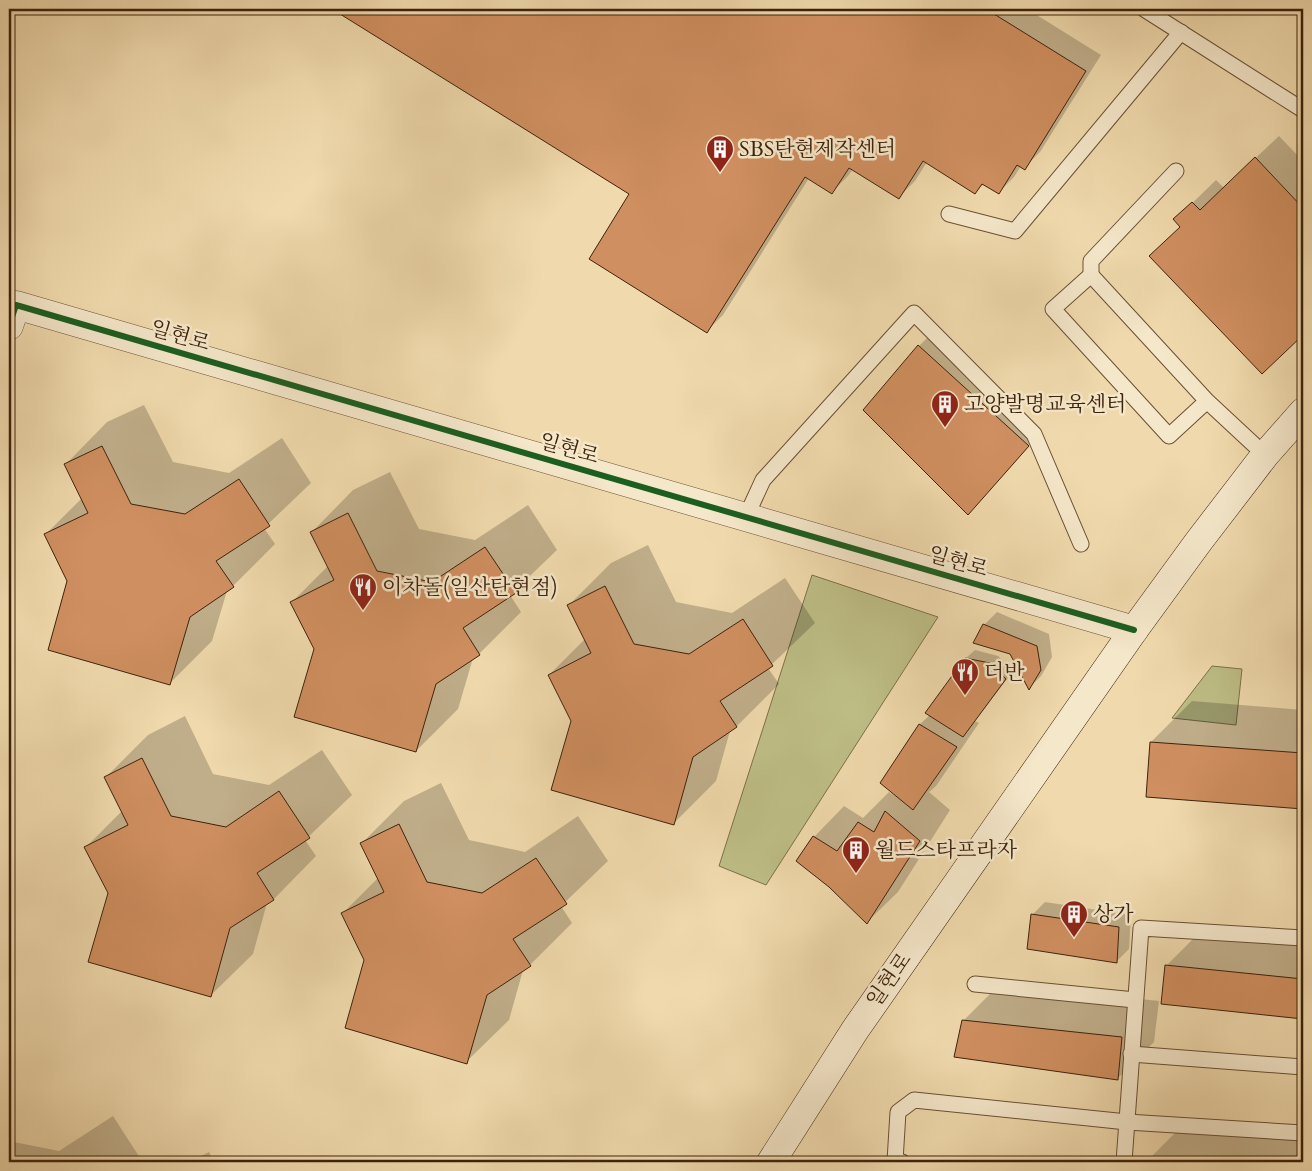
<svg xmlns="http://www.w3.org/2000/svg" width="1312" height="1171" font-family="Cardo,'Noto Serif KR',serif">
<rect width="100%" height="100%" fill="#f0daad"/>
<filter id="stains"><feTurbulence type="fractalNoise" baseFrequency=".004" numOctaves="4"/><feColorMatrix values="0 0 0 0 .2 0 0 0 0 .09 0 0 0 0 .02 0 0 0 .5 -.17"/></filter>
<radialGradient id="worn" r=".72"><stop offset=".6" stop-color="#630" stop-opacity="0"/><stop offset="1" stop-color="#630" stop-opacity=".3"/></radialGradient>
<g fill="#bebe86" stroke="#7e7049">
<path d="M 812,575 L 938,617 L 766,885 L 719,866 Z"/>
<path d="M 1212,666 L 1242,669 L 1236,725 L 1172,718 Z"/>
</g>
<g fill="#0003">
<path d="M 334,9 L 1027,9 L 1101,55 L 1040,152 L 1024,168 L 1021,166 L 1014,177 L 998,193 L 984,184 L 975,192 L 927,162 L 915,181 L 899,197 L 853,169 L 848,176 L 832,192 L 809,178 L 723,315 L 707,331 L 631,194 Z"/>
<path d="M 1279,136 L 1303,161 L 1303,333 L 1262,373 L 1181,226 L 1175,220 L 1216,180 L 1224,188 Z"/>
<path d="M 931,334 L 1040,433 L 980,501 L 919,346 Z"/>
<path d="M 144,405 L 173,462 L 229,473 L 282,438 L 311,483 L 264,528 L 275,544 L 233,586 L 227,591 L 212,641 L 170,683 L 69,581 L 45,535 L 82,498 L 65,465 L 107,422 Z"/>
<path d="M 390,472 L 419,529 L 475,540 L 528,505 L 557,550 L 510,595 L 521,612 L 479,654 L 473,658 L 458,709 L 416,751 L 315,649 L 292,602 L 328,566 L 311,533 L 353,490 Z"/>
<path d="M 648,545 L 676,602 L 732,613 L 785,578 L 815,623 L 768,668 L 779,684 L 737,726 L 730,731 L 716,781 L 673,824 L 572,721 L 549,675 L 586,638 L 569,605 L 611,563 Z"/>
<path d="M 997,612 L 1049,634 L 1052,657 L 1041,676 L 1029,688 L 1011,653 L 975,642 L 984,625 Z"/>
<path d="M 975,650 L 998,656 L 1013,671 L 975,721 L 979,723 L 936,786 L 929,792 L 950,810 L 898,892 L 867,922 L 814,837 L 844,806 L 863,818 L 889,792 L 897,797 L 882,782 L 920,724 L 930,715 L 966,658 Z"/>
<path d="M 1192,701 L 1303,710 L 1303,808 L 1147,796 L 1151,742 Z"/>
<path d="M 185,716 L 213,774 L 269,785 L 322,750 L 352,795 L 305,840 L 316,856 L 274,899 L 267,903 L 253,954 L 210,996 L 109,893 L 86,847 L 122,811 L 106,777 L 148,735 Z"/>
<path d="M 441,783 L 469,840 L 525,852 L 578,816 L 608,861 L 561,906 L 572,923 L 530,965 L 523,970 L 509,1020 L 466,1062 L 365,960 L 342,914 L 379,877 L 362,843 L 404,801 Z"/>
<path d="M 1045,902 L 1131,915 L 1129,949 L 1117,961 L 1029,948 L 1033,914 Z"/>
<path d="M 1203,929 L 1303,939 L 1303,1018 L 1162,1003 L 1166,966 Z"/>
<path d="M 1000,984 L 1159,1001 L 1154,1042 L 1118,1078 L 963,1021 Z"/>
<path d="M 113,1116 L 142,1161 L 141,1162 L 9,1162 L 9,1141 L 59,1151 Z"/>
<path d="M 1187,1121 L 1303,1132 L 1303,1162 L 1150,1162 L 1150,1158 Z"/>
<path d="M 209,1152 L 214,1162 L 189,1162 Z"/>
</g>
<g fill="#d08f60" stroke="#3d220c">
<path d="M 332,9 L 986,9 L 1086,71 L 1025,170 L 1017,165 L 999,194 L 982,184 L 975,194 L 923,161 L 899,199 L 849,168 L 832,194 L 805,177 L 707,333 L 589,259 L 629,194 Z"/>
<path d="M 1255,157 L 1303,208 L 1303,335 L 1262,374 L 1149,256 L 1180,227 L 1173,219 L 1192,202 L 1200,210 Z"/>
<path d="M 918,345 L 1029,446 L 968,515 L 863,410 Z"/>
<path d="M 102,446 L 131,504 L 185,514 L 239,479 L 270,526 L 216,561 L 234,587 L 190,617 L 170,685 L 48,650 L 67,581 L 44,534 L 88,513 L 64,464 Z"/>
<path d="M 348,513 L 377,571 L 432,582 L 485,547 L 516,593 L 463,628 L 480,655 L 436,684 L 416,752 L 294,717 L 314,649 L 290,602 L 334,580 L 310,532 Z"/>
<path d="M 605,586 L 634,644 L 689,654 L 743,619 L 773,666 L 720,701 L 737,727 L 693,757 L 674,825 L 551,790 L 571,721 L 548,675 L 591,653 L 567,605 Z"/>
<path d="M 983,624 L 1037,646 L 1041,670 L 1029,690 L 1010,654 L 973,643 Z"/>
<path d="M 965,658 L 990,663 L 1006,679 L 963,737 L 925,713 Z"/>
<path d="M 919,724 L 957,747 L 913,810 L 880,783 Z"/>
<path d="M 1150,742 L 1303,753 L 1303,809 L 1146,797 Z"/>
<path d="M 142,758 L 171,816 L 226,827 L 279,791 L 310,838 L 257,873 L 274,900 L 230,928 L 211,997 L 88,962 L 108,893 L 84,847 L 128,825 L 104,777 Z"/>
<path d="M 885,811 L 920,841 L 867,924 L 829,887 L 796,861 L 813,836 L 837,851 L 858,822 L 874,832 Z"/>
<path d="M 399,824 L 427,882 L 482,893 L 536,858 L 567,904 L 513,939 L 531,966 L 487,995 L 467,1064 L 345,1028 L 364,960 L 341,913 L 384,892 L 360,843 Z"/>
<path d="M 1031,914 L 1119,927 L 1117,963 L 1027,949 Z"/>
<path d="M 1165,965 L 1303,979 L 1303,1019 L 1161,1004 Z"/>
<path d="M 962,1020 L 1122,1037 L 1118,1080 L 954,1057 Z"/>
<path d="M 1149,1158 L 1200,1162 L 1148,1162 Z"/>
</g>
<g fill="none" stroke-linecap="round" stroke-linejoin="round">
<g stroke="#6a5034" stroke-width="17">
<g id="service">
<path d="M 1144,9 L 1303,110"/>
<path d="M 949,214 L 1015,231 L 1181,32"/>
<path d="M 1091,275 L 1091,261 L 1176,171"/>
<path d="M 1207,401 L 1169,436 L 1053,309 L 1091,275 L 1207,401 L 1265,455"/>
<path d="M 746,517 L 763,480 L 914,313 L 1034,434 L 1081,544"/>
<path d="M 975,984 L 1135,1000"/>
<path d="M 1131,1054 L 1303,1067"/>
<path d="M 902,1162 L 895,1161 L 898,1112 L 914,1100 L 1127,1122 L 1303,1133"/>
<path d="M 1124,1162 L 1141,928 L 1303,938"/>
</g>
</g>
<g stroke="#6a5034" stroke-width="29">
<path id="minor" d="M 9,326 L 16,305 L 1134,630"/>
</g>
<g stroke="#3d220c" stroke-width="29">
<path id="secondary" d="M 771,1162 L 855,1030 L 1134,630 L 1199,541 L 1265,455 L 1303,412"/>
</g>
<use href="#service" stroke="#f5e7ca" stroke-width="15"/>
<use href="#minor" stroke="#f5e7ca" stroke-width="28"/>
<use href="#secondary" stroke="#f5e7ca" stroke-width="28"/>
<g stroke="#f5e7ca" stroke-width="9">
<path id="cycleway" d="M 9,326 L 16,305 L 1134,630"/>
</g>
<use href="#cycleway" stroke="#1b5e20" stroke-width="6"/>
</g>
<defs>
<g id="building-pin" transform="scale(1.4375)"><path d="M0 17L-7.5 6A9.5 9.5 0 1 1 7.5 6Z" fill="#8f2418" stroke="#f5e7ca"/><path d="M-4-6H4V6H1V3H-1V6H-4ZM-2.5-4.3h1.7v1.8h-1.7ZM.8-4.3h1.7v1.8H.8ZM-2.5-1h1.7V.8h-1.7ZM.8-1h1.7V.8H.8Z" fill="#fff"/></g>
<g id="restaurant-pin" transform="scale(1.4375)"><path d="M0 17L-7.5 6A9.5 9.5 0 1 1 7.5 6Z" fill="#8f2418" stroke="#f5e7ca"/><path d="M-5-6h1v4h1v-4h1v4h1v-4h1v5L-1.5 .5V6h-2V.5L-5-1ZM5-6V6H3V1.5H1.5Q1.5-4 5-6Z" fill="#fff"/></g>
</defs>
<g fill-rule="evenodd">
<use href="#building-pin" x="720" y="149"/>
<use href="#building-pin" x="945" y="404"/>
<use href="#restaurant-pin" x="363" y="587"/>
<use href="#restaurant-pin" x="965" y="672"/>
<use href="#building-pin" x="856" y="850"/>
<use href="#building-pin" x="1074" y="914"/>
</g>
<g text-anchor="middle" dominant-baseline="central" stroke-width="5" stroke-linejoin="round" paint-order="stroke">
<g font-size="21" fill="#3d220c" stroke="#f5e7ca" text-anchor="start">
<text x="739" y="149">SBS탄현제작센터</text>
<text x="964" y="404">고양발명교육센터</text>
<text x="382" y="587">이차돌(일산탄현점)</text>
<text x="984" y="672">더반</text>
<text x="875" y="850">월드스타프라자</text>
<text x="1093" y="914">상가</text>
</g>
<g font-size="21" fill="#3d220c" stroke="#f5e7ca">
<text transform="translate(180 336) rotate(16)">일현로</text>
<text transform="translate(569 449) rotate(16)">일현로</text>
<text transform="translate(958 562) rotate(16)">일현로</text>
<text transform="translate(889 980) rotate(-55)">일현로</text>
</g>
</g>
<rect width="1312" height="1171" fill="none" stroke="#f0daad" stroke-width="30"/>
<rect x="10" y="10" width="1292" height="1151" fill="none" stroke="#3d220c" stroke-width="2.5"/>
<rect x="15" y="15" width="1282" height="1141" fill="none" stroke="#3d220c"/>
<rect width="100%" height="100%" filter="url(#stains)"/>
<rect width="100%" height="100%" fill="url(#worn)"/>
</svg>
